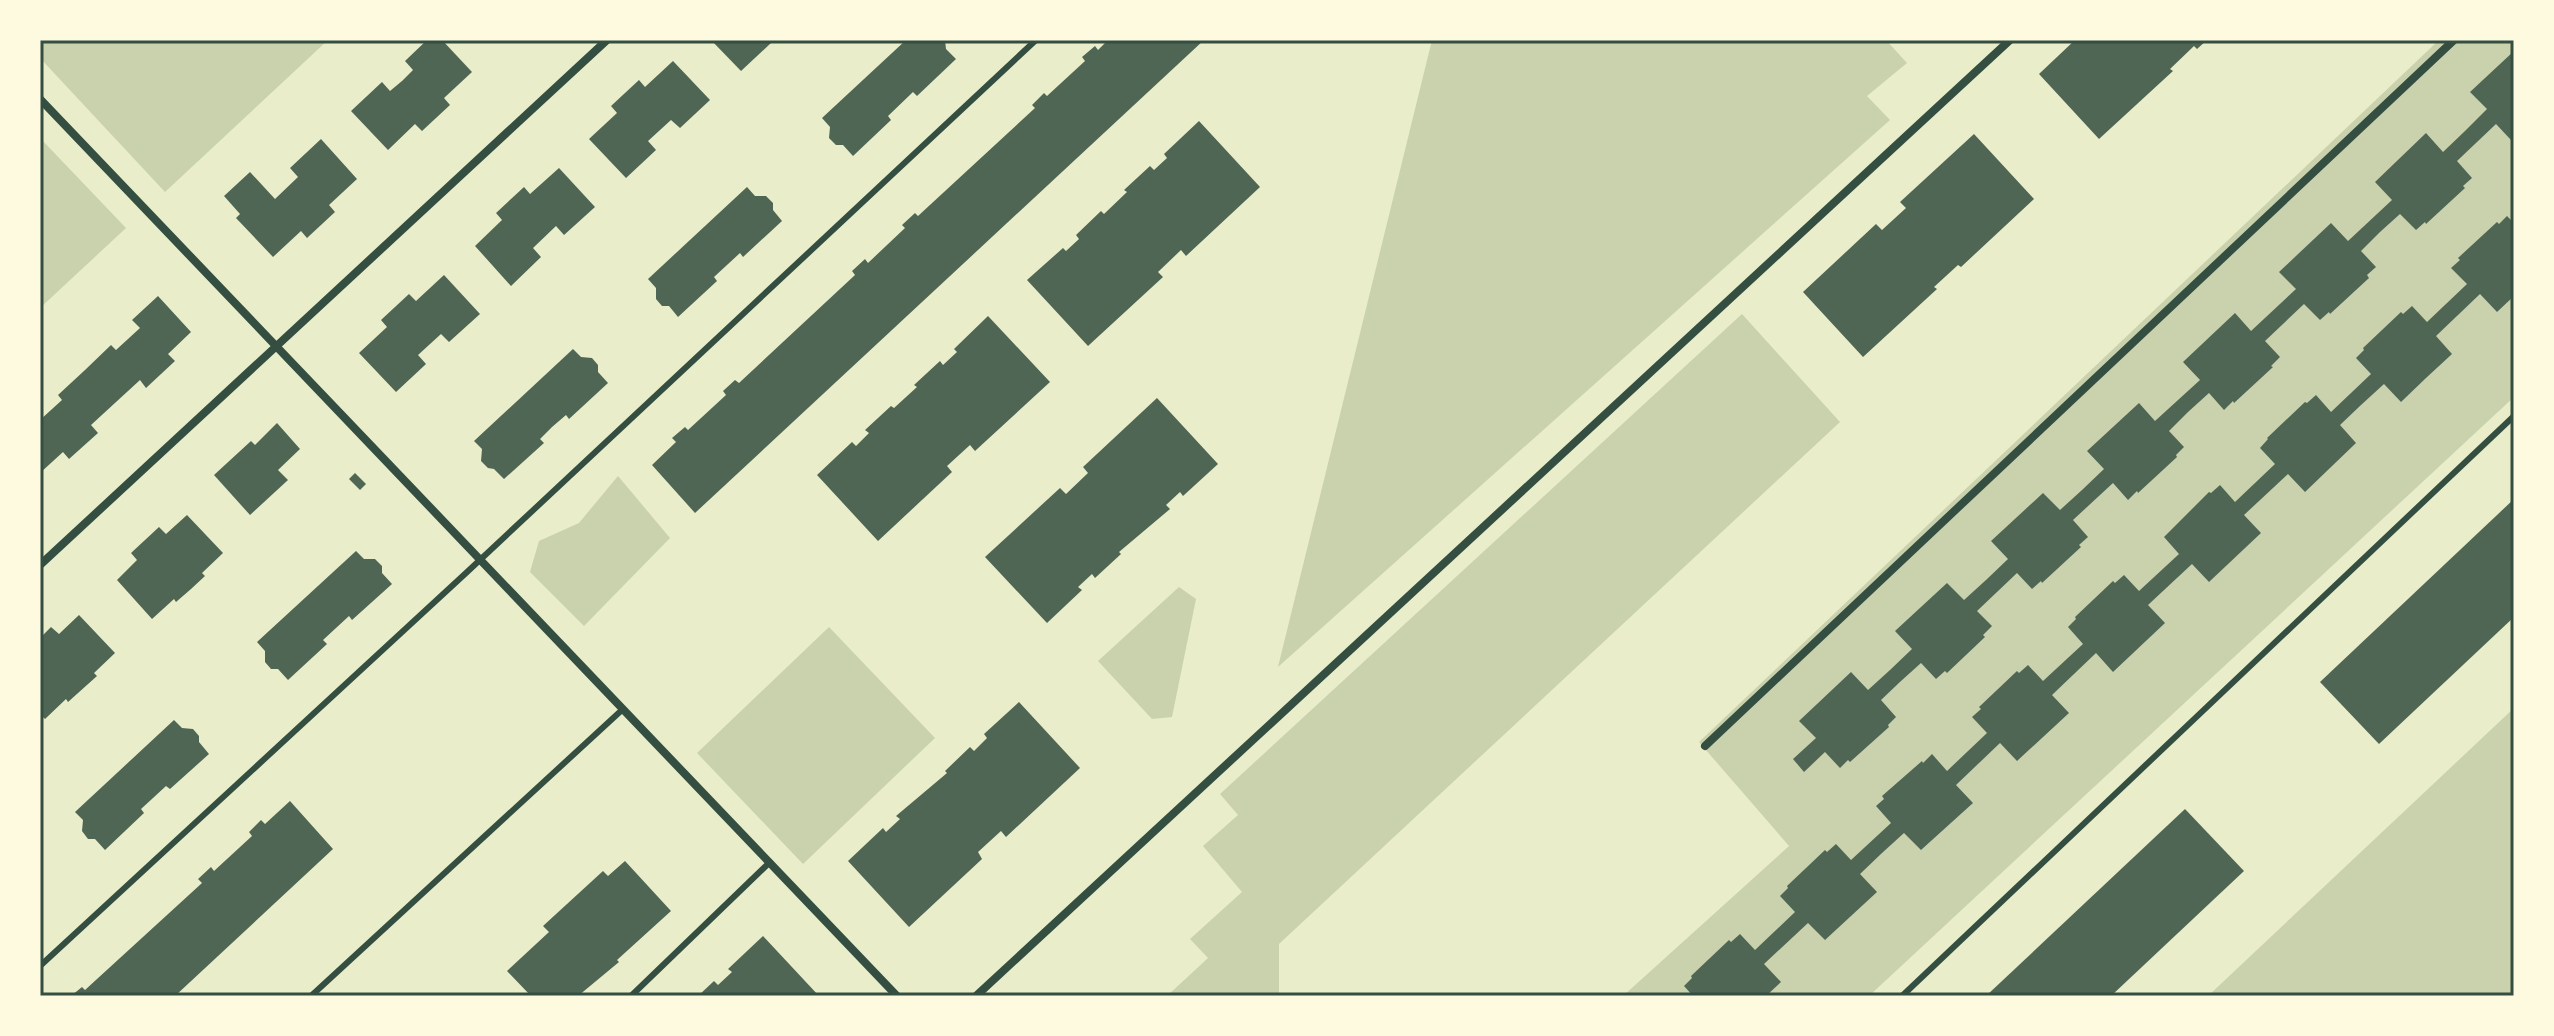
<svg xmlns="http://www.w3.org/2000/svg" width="2554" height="1036" font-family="Raleway,sans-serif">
<rect width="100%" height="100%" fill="#e9edc9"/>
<g fill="#cad2ad">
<path d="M 40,40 L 328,40 L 165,192 L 40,58 Z"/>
<path d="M 1432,40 L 1886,40 L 1907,63 L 1867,96 L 1890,120 L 1278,667 Z"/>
<path d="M 2439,40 L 2514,40 L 2514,397 L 1869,996 L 1623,996 L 1789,846 L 1699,742 Z"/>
<path d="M 40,138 L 126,228 L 40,308 Z"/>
<path d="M 1742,314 L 1840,422 L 1279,944 L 1279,996 L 1167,996 L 1208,958 L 1190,939 L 1242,892 L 1203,846 L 1238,815 L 1220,794 Z"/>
<path d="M 618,476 L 670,538 L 584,626 L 530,572 L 539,541 L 579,523 Z"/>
<path d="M 1179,587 L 1196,599 L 1172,717 L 1152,719 L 1098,661 Z"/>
<path d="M 829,627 L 935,738 L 803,864 L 697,753 Z"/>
<path d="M 2514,708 L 2514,996 L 2208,996 Z"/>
</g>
<g fill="#4f6655">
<path d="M 427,40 L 442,40 L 472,72 L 444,98 L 450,105 L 422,131 L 415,124 L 388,150 L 351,111 L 382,82 L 390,91 L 402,81 L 413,70 L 405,61 Z"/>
<path d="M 711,40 L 769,40 L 771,43 L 741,71 Z"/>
<path d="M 906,40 L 945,40 L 946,49 L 956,59 L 917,96 L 913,92 L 888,116 L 891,120 L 853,156 L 843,145 L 836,145 L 829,138 L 830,127 L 822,118 Z"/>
<path d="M 1108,40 L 1204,40 L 695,513 L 652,465 L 676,442 L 672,438 L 685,427 L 688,430 L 726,395 L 723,391 L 735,380 L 739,383 L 855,275 L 852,271 L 865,259 L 868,263 L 905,228 L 902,225 L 915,213 L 918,216 L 1035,108 L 1032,105 L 1044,93 L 1047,96 L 1085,61 L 1082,57 L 1095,46 L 1098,50 Z"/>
<path d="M 2075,40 L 2207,40 L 2197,49 L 2194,46 L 2170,69 L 2173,71 L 2099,139 L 2039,74 Z"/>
<path d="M 2514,51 L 2514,137 L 2511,140 L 2496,124 L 2457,161 L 2472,178 L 2463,186 L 2465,188 L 2426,224 L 2425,222 L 2416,230 L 2400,214 L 2380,232 L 2361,251 L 2376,267 L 2367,275 L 2369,278 L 2330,314 L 2329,312 L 2320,320 L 2304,304 L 2265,341 L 2280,357 L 2271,366 L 2273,367 L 2234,403 L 2233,401 L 2224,410 L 2209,393 L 2188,412 L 2169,431 L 2184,447 L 2176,455 L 2177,457 L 2138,493 L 2137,491 L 2128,500 L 2113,483 L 2073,520 L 2088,537 L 2079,545 L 2081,547 L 2042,583 L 2041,581 L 2032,589 L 2017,573 L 1977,611 L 1992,626 L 1983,635 L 1985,637 L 1947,673 L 1945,671 L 1936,679 L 1921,663 L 1901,681 L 1881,700 L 1896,717 L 1888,725 L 1889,727 L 1850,762 L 1848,760 L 1840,768 L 1825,752 L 1804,772 L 1793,759 L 1816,738 L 1799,721 L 1851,672 L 1868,690 L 1890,670 L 1912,649 L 1895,631 L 1947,583 L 1964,600 L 1986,580 L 2008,559 L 1991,541 L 2043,493 L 2060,510 L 2082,490 L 2104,469 L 2087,451 L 2139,403 L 2155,421 L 2200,380 L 2183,362 L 2235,313 L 2251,331 L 2296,289 L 2279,272 L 2331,223 L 2348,241 L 2392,200 L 2375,182 L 2426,133 L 2443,152 L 2465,131 L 2487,109 L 2470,92 Z"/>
<path d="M 673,61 L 710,100 L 680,128 L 671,120 L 648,141 L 656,150 L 626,178 L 589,139 L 617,113 L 611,106 L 639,80 L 645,87 Z"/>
<path d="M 1199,121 L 1260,187 L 1186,256 L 1181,250 L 1158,272 L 1163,277 L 1088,346 L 1027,280 L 1063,248 L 1066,251 L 1079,239 L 1076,235 L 1101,211 L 1104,214 L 1127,192 L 1124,190 L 1150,166 L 1154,170 L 1167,158 L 1164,154 Z"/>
<path d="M 1974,134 L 2034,199 L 1961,267 L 1958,265 L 1934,287 L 1937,289 L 1863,357 L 1803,292 L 1876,224 L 1882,230 L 1906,208 L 1900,202 Z"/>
<path d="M 321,139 L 357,179 L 329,205 L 335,212 L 307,238 L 301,231 L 273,257 L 236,218 L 240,214 L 224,196 L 250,172 L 275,199 L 298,177 L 290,168 Z"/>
<path d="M 559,168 L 595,207 L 564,235 L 556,226 L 533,248 L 541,257 L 511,286 L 475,246 L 502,220 L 496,213 L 524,187 L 530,194 Z"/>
<path d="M 747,187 L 755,196 L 766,196 L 773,203 L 773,210 L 782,221 L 743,257 L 740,253 L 714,277 L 717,281 L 678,317 L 669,306 L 662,306 L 656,299 L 656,288 L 648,279 Z"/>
<path d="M 2507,216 L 2514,223 L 2514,296 L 2497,312 L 2480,294 L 2436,336 L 2452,354 L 2426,378 L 2401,402 L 2384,384 L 2361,405 L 2340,425 L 2356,443 L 2305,492 L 2288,474 L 2244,515 L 2261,533 L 2209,582 L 2192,564 L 2148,605 L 2165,623 L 2113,672 L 2096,653 L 2052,695 L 2069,713 L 2017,761 L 2000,743 L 1956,785 L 1973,803 L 1921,850 L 1904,833 L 1882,853 L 1860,874 L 1877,892 L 1825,940 L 1808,923 L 1764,964 L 1781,982 L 1766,996 L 1693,996 L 1684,986 L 1692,978 L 1691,976 L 1729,940 L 1731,942 L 1740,934 L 1755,950 L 1795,912 L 1780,896 L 1788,888 L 1787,886 L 1825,850 L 1827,852 L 1836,844 L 1851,860 L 1891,823 L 1876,806 L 1884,799 L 1882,796 L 1922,761 L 1923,763 L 1932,754 L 1947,771 L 1987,733 L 1972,717 L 1981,709 L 1979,707 L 2017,671 L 2019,673 L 2028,665 L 2043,681 L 2083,644 L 2068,627 L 2076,619 L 2075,617 L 2113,581 L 2115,583 L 2124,575 L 2139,591 L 2179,554 L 2164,537 L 2209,492 L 2211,493 L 2220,485 L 2235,502 L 2275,464 L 2260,448 L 2268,439 L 2267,438 L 2305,402 L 2307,403 L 2316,395 L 2331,412 L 2371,374 L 2356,358 L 2364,350 L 2363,348 L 2401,312 L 2403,314 L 2412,306 L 2427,322 L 2467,284 L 2451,268 L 2460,260 L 2458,258 L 2497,222 L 2499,224 Z"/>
<path d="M 444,275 L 480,314 L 449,342 L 441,334 L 418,355 L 426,364 L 396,392 L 359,353 L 387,327 L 381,320 L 409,294 L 416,301 Z"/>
<path d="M 158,296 L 191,332 L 168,354 L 175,361 L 146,388 L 140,380 L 91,425 L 98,433 L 69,459 L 63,452 L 40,473 L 40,420 L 62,400 L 58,395 L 85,370 L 111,345 L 116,350 L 140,328 L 132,320 Z"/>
<path d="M 988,316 L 1050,382 L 975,451 L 970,445 L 947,466 L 952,472 L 878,541 L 817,475 L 852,442 L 856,446 L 869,433 L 865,430 L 891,406 L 894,408 L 917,387 L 914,385 L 940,361 L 943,365 L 957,352 L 954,349 Z"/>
<path d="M 573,349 L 581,357 L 592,358 L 598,365 L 598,372 L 608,383 L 569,419 L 566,415 L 552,427 L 540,439 L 544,443 L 504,479 L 494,469 L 488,468 L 481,461 L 482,449 L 474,441 Z"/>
<path d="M 1157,398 L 1218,464 L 1183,496 L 1180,492 L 1166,505 L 1170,509 L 1119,552 L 1121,554 L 1095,578 L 1092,574 L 1078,587 L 1082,590 L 1047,623 L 985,557 L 1060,488 L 1066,494 L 1088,473 L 1083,467 Z"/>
<path d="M 277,423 L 300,449 L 278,470 L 288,480 L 250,515 L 214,475 L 251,441 L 255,445 Z"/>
<path d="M 355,473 L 366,484 L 360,490 L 349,479 Z"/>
<path d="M 2514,499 L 2514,617 L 2379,744 L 2320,682 Z"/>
<path d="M 187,515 L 223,553 L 202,573 L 205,576 L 191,589 L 176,602 L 174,599 L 152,619 L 117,580 L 137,560 L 131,553 L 159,527 L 166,534 Z"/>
<path d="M 356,551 L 364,559 L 375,559 L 382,566 L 382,573 L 392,584 L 352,620 L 349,616 L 323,640 L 327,644 L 288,680 L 278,669 L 271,669 L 265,662 L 265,651 L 257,642 Z"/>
<path d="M 79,615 L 115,653 L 94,673 L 97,676 L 68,702 L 66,699 L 45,719 L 40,714 L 40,638 L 51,627 L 59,634 Z"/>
<path d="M 1019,702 L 1080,768 L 1006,837 L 1001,831 L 978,852 L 982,859 L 909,927 L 848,861 L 883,828 L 886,832 L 900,819 L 896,816 L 947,773 L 945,771 L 970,747 L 974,751 L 987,738 L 984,734 Z"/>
<path d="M 174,720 L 182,728 L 193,729 L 199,736 L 199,742 L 209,754 L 170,789 L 166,786 L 153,798 L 141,809 L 144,813 L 105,850 L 95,839 L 88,839 L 82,831 L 83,820 L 75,812 Z"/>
<path d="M 290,801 L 333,849 L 175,996 L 71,996 L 82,987 L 85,990 L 202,883 L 198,879 L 211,867 L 214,871 L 252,836 L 249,832 L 261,820 L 265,824 Z"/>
<path d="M 2185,809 L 2244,871 L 2111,996 L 1986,996 Z"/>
<path d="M 625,861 L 671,911 L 617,960 L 619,962 L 578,996 L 531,996 L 507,971 L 549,932 L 543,926 L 603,871 L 608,876 Z"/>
<path d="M 763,936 L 819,996 L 698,996 L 714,981 L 718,985 L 732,972 L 728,969 Z"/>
</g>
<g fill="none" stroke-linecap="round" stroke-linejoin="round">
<g stroke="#344e41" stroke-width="6">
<path d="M 40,966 L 466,573 L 1036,40"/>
<path d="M 311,996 L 623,709"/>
<path d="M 631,996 L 770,862"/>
<path d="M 1902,996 L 2514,416"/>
</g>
<g stroke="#344e41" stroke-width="8">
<path d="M 40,99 L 897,996"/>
<path d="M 40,565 L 607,40"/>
<path d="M 1705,746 L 2454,40"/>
<path d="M 976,996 L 2010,40"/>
</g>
</g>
<rect width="2554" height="1036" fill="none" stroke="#fefae0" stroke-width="84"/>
<rect x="42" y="42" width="2470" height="952" fill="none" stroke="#344e41" stroke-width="3"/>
</svg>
